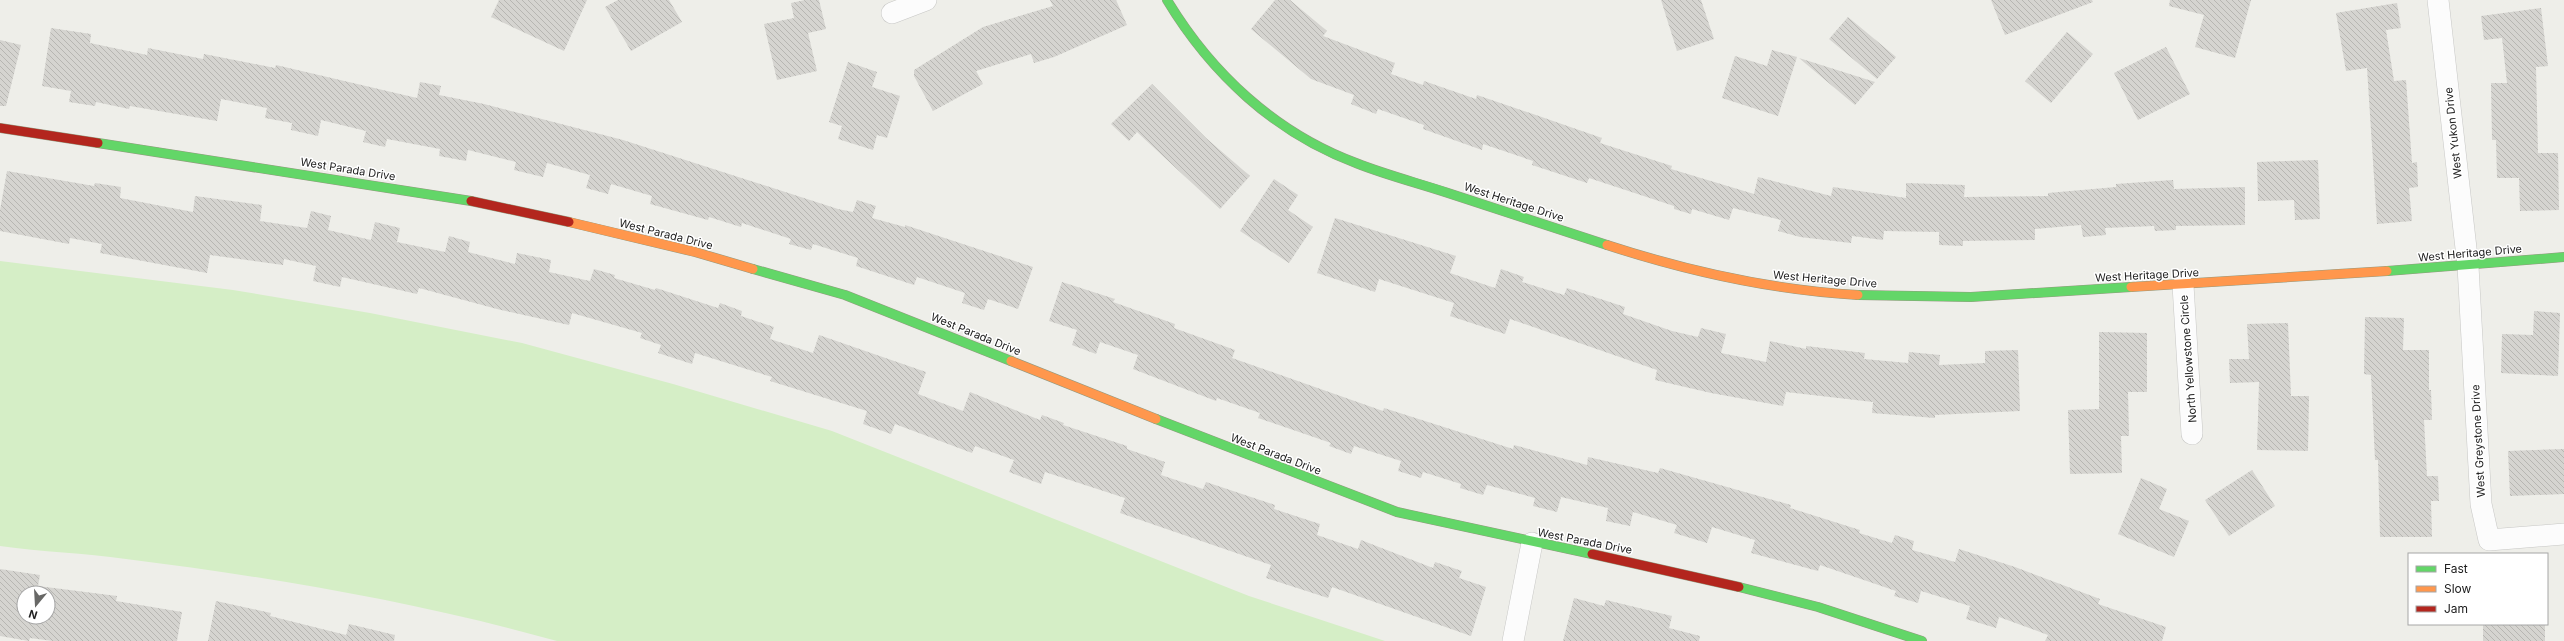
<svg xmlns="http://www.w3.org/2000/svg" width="2564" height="641" font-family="Inter,sans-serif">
<defs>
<pattern id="building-back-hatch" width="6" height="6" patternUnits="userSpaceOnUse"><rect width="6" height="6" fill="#d5d4d0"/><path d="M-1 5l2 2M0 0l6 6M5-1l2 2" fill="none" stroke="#b7b6b2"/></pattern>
</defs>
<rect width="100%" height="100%" fill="#eeeee9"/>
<path fill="#d5eec6" d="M 0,261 L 233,290 L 370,313 L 522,343 L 673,384 L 832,431 L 1249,596 L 1385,641 L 557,641 C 417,602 271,577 126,559 C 84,553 42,552 0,546 Z"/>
<g fill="url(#building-back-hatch)" fill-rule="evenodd">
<path d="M 499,0 L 587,0 L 564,51 L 491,17 Z"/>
<path d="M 618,0 L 669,0 L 682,22 L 631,51 L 605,7 Z"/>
<path d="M 805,0 L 819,0 L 826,29 L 808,33 L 817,71 L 777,80 L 764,24 L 794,18 L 791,3 Z"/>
<path d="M 1050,0 L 1116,0 L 1127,25 L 1054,57 L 1034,63 L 1031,54 L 976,71 L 983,84 L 933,111 L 914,76 L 914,70 L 983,27 L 1053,6 Z"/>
<path d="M 1275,0 L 1290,0 L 1327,31 L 1323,36 L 1395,63 L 1391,74 L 1423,85 L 1424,81 L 1476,99 L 1477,95 L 1533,114 L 1602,138 L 1600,143 L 1672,166 L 1671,169 L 1754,194 L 1758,177 L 1831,196 L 1833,187 L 1906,198 L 1906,183 L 1965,185 L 1964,197 L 2048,196 L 2048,193 L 2116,187 L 2116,184 L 2173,180 L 2174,189 L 2245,187 L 2245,225 L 2176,226 L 2176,230 L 2155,231 L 2154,226 L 2105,228 L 2106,235 L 2083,237 L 2081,225 L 2035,229 L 2035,240 L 1963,241 L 1963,246 L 1939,245 L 1939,232 L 1884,231 L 1883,240 L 1852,236 L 1851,243 L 1800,237 L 1778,231 L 1781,220 L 1733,208 L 1729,220 L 1692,209 L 1691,214 L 1674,209 L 1674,206 L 1589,178 L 1587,183 L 1532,165 L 1533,161 L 1483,144 L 1482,150 L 1423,129 L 1424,125 L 1378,109 L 1376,114 L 1351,104 L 1354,95 L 1311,79 L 1251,29 Z"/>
<path d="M 1661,0 L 1701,0 L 1714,39 L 1677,51 Z"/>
<path d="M 1991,0 L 2092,0 L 2093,2 L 2005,35 Z"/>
<path d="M 2170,0 L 2251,0 L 2235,58 L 2195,47 L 2204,15 L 2169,6 Z"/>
<path d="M 2397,3 L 2401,28 L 2386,30 L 2394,81 L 2406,80 L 2412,163 L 2417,162 L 2418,187 L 2409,188 L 2412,221 L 2377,224 L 2367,68 L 2346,71 L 2336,13 Z"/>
<path d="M 2541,8 L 2548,66 L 2536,67 L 2538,153 L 2558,153 L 2559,210 L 2520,211 L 2519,178 L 2497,178 L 2496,140 L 2492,140 L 2491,83 L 2507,83 L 2502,38 L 2484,40 L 2481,16 Z"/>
<path d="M 1848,17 L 1896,57 L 1877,79 L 1829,39 Z"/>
<path d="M 51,28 L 91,34 L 90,43 L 147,55 L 148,48 L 203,59 L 204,54 L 275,68 L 276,65 L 417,98 L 420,82 L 441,86 L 439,95 L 484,104 L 623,140 L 838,209 L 853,212 L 857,200 L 876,206 L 872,218 L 905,227 L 905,225 L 1033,267 L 1018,309 L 988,299 L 984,310 L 962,303 L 965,293 L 917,277 L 914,285 L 856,266 L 858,258 L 813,244 L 811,250 L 789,244 L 791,239 L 742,223 L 741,227 L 709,217 L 708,220 L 650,204 L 652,196 L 611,184 L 608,194 L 586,188 L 590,175 L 547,163 L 543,177 L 514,170 L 516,162 L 468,150 L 466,161 L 439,156 L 440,149 L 387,139 L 385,147 L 363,142 L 366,131 L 321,120 L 318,136 L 291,130 L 292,123 L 265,118 L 267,108 L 221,99 L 217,121 L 130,106 L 129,109 L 96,102 L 95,106 L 69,102 L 71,91 L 42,86 Z"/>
<path d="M 2067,32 L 2093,54 L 2051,103 L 2025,81 Z"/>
<path d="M 0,40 L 21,45 L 6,106 L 0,106 Z"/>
<path d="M 2166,47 L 2190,94 L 2138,120 L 2114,73 Z"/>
<path d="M 1772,50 L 1797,57 L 1778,116 L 1722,98 L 1735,56 L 1767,66 Z"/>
<path d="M 1799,58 L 1875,82 L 1855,105 Z"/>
<path d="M 848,62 L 877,72 L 872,87 L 900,96 L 887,138 L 877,135 L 873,150 L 838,139 L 842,126 L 829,122 Z"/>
<path d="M 1152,84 L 1206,138 L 1250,176 L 1220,209 L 1137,132 L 1129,141 L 1111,124 Z"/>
<path d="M 2318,160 L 2320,219 L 2295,220 L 2294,200 L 2258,201 L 2257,162 Z"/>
<path d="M 7,171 L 94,186 L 95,183 L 121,187 L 120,198 L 193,212 L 195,196 L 262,205 L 260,221 L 307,228 L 311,211 L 331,216 L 328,230 L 371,240 L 375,222 L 400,228 L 397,242 L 445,252 L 449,236 L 470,242 L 468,252 L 515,264 L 517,253 L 551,260 L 549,272 L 590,281 L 594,269 L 615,275 L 614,278 L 655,290 L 656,288 L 718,308 L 720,303 L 742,311 L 741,316 L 774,327 L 770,339 L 813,353 L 819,335 L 926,372 L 918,394 L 963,411 L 970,392 L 1040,420 L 1042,415 L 1064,423 L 1063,425 L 1127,446 L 1127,449 L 1165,462 L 1161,475 L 1203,489 L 1206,482 L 1275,505 L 1274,509 L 1320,524 L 1317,535 L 1358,549 L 1361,540 L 1433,568 L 1435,562 L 1462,571 L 1459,578 L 1486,587 L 1471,636 L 1332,587 L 1328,598 L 1266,578 L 1271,565 L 1120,513 L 1125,498 L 1045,472 L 1041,484 L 1009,472 L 1014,460 L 975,446 L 972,453 L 895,424 L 891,434 L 863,424 L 867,411 L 770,381 L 772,377 L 695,353 L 692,364 L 658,353 L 661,345 L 640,338 L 642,333 L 572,313 L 569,325 L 497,309 L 419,288 L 417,294 L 342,277 L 340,287 L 313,281 L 316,266 L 284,259 L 283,265 L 210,255 L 207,273 L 100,253 L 102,244 L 70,238 L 69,244 L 0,231 L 0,210 Z"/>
<path d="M 1274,179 L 1298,195 L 1288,210 L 1313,227 L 1289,263 L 1240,231 Z"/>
<path d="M 1335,218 L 1456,256 L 1450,273 L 1495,288 L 1501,269 L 1524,277 L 1522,282 L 1564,295 L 1567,288 L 1625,307 L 1623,314 L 1672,331 L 1698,337 L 1701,328 L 1726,334 L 1721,353 L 1766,362 L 1770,341 L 1806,349 L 1806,346 L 1865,353 L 1864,359 L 1908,363 L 1909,352 L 1940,355 L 1939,365 L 1985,363 L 1985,351 L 2018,350 L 2020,411 L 1935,415 L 1935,418 L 1872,413 L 1873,402 L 1786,392 L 1783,406 L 1711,393 L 1655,380 L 1657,370 L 1510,319 L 1505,334 L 1450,316 L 1454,303 L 1379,279 L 1375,292 L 1317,273 Z"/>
<path d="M 1062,282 L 1115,299 L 1113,302 L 1175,324 L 1174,328 L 1235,350 L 1232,358 L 1383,411 L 1384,408 L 1513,449 L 1514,445 L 1587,465 L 1588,457 L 1658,473 L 1660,468 L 1791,505 L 1790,508 L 1860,530 L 1859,533 L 1892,543 L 1895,535 L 1914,541 L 1912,550 L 1955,562 L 1959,549 L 2015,567 L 2100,599 L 2098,604 L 2166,627 L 2162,641 L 2045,641 L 2048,635 L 1999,617 L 1996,628 L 1966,619 L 1970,606 L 1921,591 L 1918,603 L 1894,596 L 1896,591 L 1820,565 L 1818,571 L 1751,553 L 1755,540 L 1712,527 L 1707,543 L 1674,533 L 1677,525 L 1633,512 L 1630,526 L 1606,521 L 1608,508 L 1561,497 L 1557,512 L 1533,506 L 1535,498 L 1487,485 L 1483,495 L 1460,488 L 1461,484 L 1423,472 L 1421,478 L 1398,471 L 1401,461 L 1354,446 L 1351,454 L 1329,446 L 1331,443 L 1258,418 L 1260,413 L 1217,398 L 1216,401 L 1133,369 L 1138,355 L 1100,342 L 1096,354 L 1072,345 L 1077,330 L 1049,321 Z"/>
<path d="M 2534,311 L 2560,313 L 2558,376 L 2501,373 L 2502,334 L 2533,335 Z"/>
<path d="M 2365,317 L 2404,318 L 2403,350 L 2429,350 L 2429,390 L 2431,390 L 2432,420 L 2424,420 L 2427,476 L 2438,476 L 2439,501 L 2431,501 L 2432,537 L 2380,537 L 2378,460 L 2375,460 L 2371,375 L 2364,374 Z"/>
<path d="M 2288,323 L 2291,396 L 2309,396 L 2308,451 L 2257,450 L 2259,382 L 2230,383 L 2229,359 L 2249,359 L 2247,324 Z"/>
<path d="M 2099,332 L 2147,333 L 2147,392 L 2128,392 L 2129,436 L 2121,436 L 2122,473 L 2070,474 L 2068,410 L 2099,409 Z"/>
<path d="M 2564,449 L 2564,494 L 2510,496 L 2508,451 Z"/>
<path d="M 2252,470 L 2275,506 L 2229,536 L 2205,500 Z"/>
<path d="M 2141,478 L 2167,489 L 2159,509 L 2189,521 L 2174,557 L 2118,534 Z"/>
<path d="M 0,569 L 40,575 L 38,586 L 117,596 L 116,601 L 182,612 L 177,641 L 53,641 L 30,638 L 29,641 L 0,636 ZM 24,593 L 48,593 L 48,617 L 24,617 Z"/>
<path d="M 1574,598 L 1604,606 L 1606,600 L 1672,616 L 1669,628 L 1700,636 L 1699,641 L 1563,641 Z"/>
<path d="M 216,601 L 271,613 L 270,616 L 346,635 L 345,640 L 349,624 L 395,635 L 394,641 L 208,641 Z"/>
<rect x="2483" y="624" width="62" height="17"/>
</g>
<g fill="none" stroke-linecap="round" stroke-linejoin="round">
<g stroke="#c7c7c5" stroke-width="22">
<g id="street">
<path d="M 2438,0 L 2468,266 L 2481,504 L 2489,540 L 2564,534"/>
<path d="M 892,13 L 926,0"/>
<path d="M 2183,285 L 2192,434"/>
<path d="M 1513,641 L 1532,543"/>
</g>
</g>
<g stroke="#939a7f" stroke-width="10">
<g id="fast">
<path d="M 1167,0 C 1211,73 1275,133 1356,163 C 1386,175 1418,183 1448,193 C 1501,210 1554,228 1607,245"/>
<path d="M 98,143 L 471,201"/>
<path d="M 753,269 L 845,295 L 1011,361"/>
<path d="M 2387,271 L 2564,257"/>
<path d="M 1858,295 L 1971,297 L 2131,287"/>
<path d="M 1156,419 L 1397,512 L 1592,554"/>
<path d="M 1739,587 L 1818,607 L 1922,641"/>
</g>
</g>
<g stroke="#939a7f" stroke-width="10">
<g id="slow">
<path d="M 569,222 L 695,252 L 753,269"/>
<path d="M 1607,245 C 1690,272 1771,290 1858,295"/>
<path d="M 2131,287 L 2387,271"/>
<path d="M 1011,361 L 1156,419"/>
</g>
</g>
<g stroke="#939a7f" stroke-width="10">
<g id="jam">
<path d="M 0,128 L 98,143"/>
<path d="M 471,201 L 569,222"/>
<path d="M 1592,554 L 1739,587"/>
</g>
</g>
<use href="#street" stroke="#fcfcfc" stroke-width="21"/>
<use href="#fast" stroke="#63d668" stroke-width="9"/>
<use href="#slow" stroke="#ff974d" stroke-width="9"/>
<use href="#jam" stroke="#b3261e" stroke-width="9"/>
</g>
<g text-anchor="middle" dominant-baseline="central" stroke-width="3" stroke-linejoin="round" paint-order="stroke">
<g font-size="11" fill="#202020" stroke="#fff">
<text transform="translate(2453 133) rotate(-96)">West Yukon Drive</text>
<text transform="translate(348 169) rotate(9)">West Parada Drive</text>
<text transform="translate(1514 202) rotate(18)">West Heritage Drive</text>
<text transform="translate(666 234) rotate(14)">West Parada Drive</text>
<text transform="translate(2470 253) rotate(-5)">West Heritage Drive</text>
<text transform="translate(2147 275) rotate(-3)">West Heritage Drive</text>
<text transform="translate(1825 279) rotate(5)">West Heritage Drive</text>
<text transform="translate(976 334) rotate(22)">West Parada Drive</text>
<text transform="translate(2188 359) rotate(-94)">North Yellowstone Circle</text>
<text transform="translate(2478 441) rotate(-93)">West Greystone Drive</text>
<text transform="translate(1276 454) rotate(21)">West Parada Drive</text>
<text transform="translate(1585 541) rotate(11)">West Parada Drive</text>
</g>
</g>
<rect x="2408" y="553" width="140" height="72" fill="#ffffff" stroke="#a6a6a6"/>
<rect x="2416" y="566" width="20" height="6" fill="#63d668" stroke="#a6a6a6"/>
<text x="2444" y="573" font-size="12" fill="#202020">Fast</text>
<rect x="2416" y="586" width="20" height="6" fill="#ff974d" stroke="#a6a6a6"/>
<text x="2444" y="593" font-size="12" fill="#202020">Slow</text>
<rect x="2416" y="606" width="20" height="6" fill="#b3261e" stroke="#a6a6a6"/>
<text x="2444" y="613" font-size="12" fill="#202020">Jam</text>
<g transform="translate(36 605) rotate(198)"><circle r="19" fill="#ffffff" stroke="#a6a6a6"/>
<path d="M0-3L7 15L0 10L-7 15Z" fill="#686866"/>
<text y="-6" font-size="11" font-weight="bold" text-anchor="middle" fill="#202020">N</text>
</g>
</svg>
